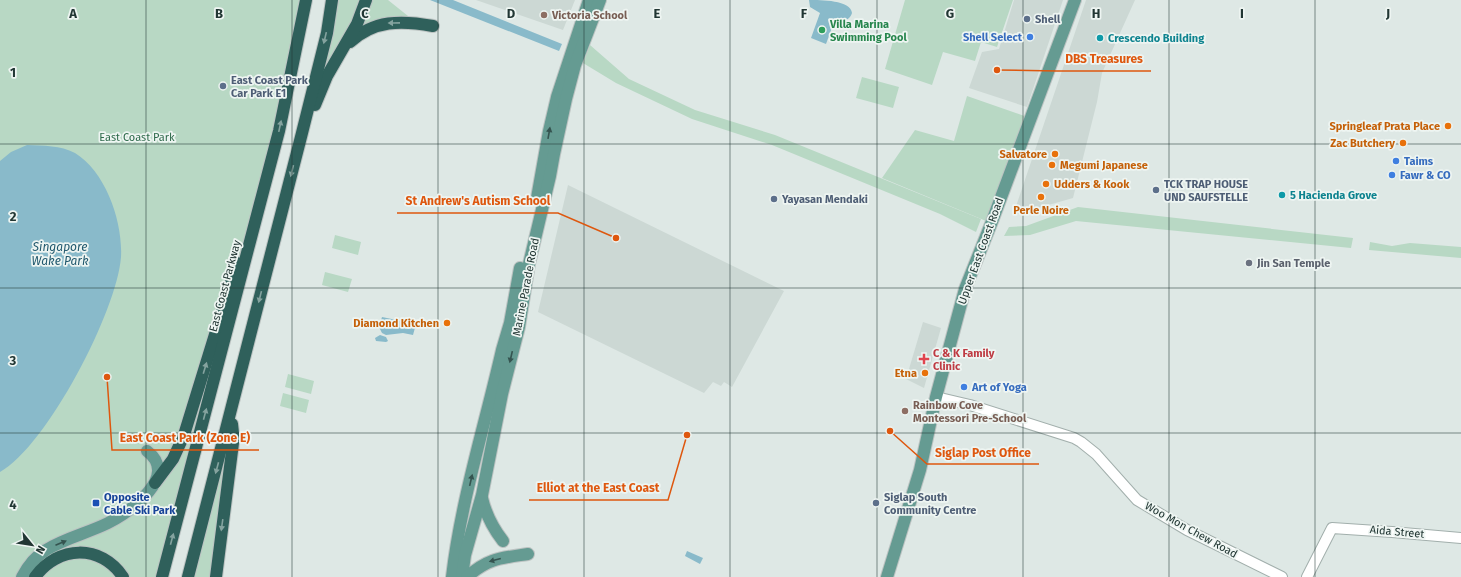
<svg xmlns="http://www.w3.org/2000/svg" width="1461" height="577" font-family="'Fira Sans',sans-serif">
<rect width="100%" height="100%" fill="#dee8e5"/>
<g fill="#ccd8d4">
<path d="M 476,0 L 575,0 L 563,30 Z"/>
<path d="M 1014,0 L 1063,0 L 1027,107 L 969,88 L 982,52 L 999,49 Z"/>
<path d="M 1086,0 L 1135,0 L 1102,73 L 1097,102 L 1073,198 L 1013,215 Z"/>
<path d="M 568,185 L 784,291 L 732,387 L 724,382 L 721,386 L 713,382 L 704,393 L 538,312 Z"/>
<path d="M 923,322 L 941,328 L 924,388 L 906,379 Z"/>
</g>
<g fill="#b8d8c4">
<path d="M 0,0 L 306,0 L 162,577 L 0,577 Z"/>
<path d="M 330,0 L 388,0 L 408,16 L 431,29 L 387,26 L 354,41 L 339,60 L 303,135 Z"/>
<path d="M 905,0 L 1013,0 L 997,47 L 981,42 L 975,61 L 943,52 L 932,85 L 885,69 Z"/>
<path d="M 590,45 L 629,79 L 695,110 L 775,135 L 981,219 L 976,232 L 940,214 L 772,145 L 692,119 L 616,83 L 583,63 Z"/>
<path d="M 862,77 L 899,87 L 893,108 L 856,98 Z"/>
<path d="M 967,96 L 1030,118 L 991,223 L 882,178 L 915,130 L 954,141 Z"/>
<path d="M 1078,207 L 1353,238 L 1351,248 L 1076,221 L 1030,235 L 1004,236 L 1009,227 L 1026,226 Z"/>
<path d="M 335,235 L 361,242 L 358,255 L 332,248 Z"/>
<path d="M 1370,242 L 1392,246 L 1410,243 L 1461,247 L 1461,258 L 1369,250 Z"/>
<path d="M 325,272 L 352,279 L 348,292 L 322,285 Z"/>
<path d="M 288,374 L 314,381 L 311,394 L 285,387 Z"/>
<path d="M 283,393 L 309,400 L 306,413 L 280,406 Z"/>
<path d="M 230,418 L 216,577 L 188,577 Z"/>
</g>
<g fill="#89baca">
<path d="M 430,0 L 453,0 L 562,44 L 559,51 Z"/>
<path d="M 809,0 C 821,0 851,0 852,13 C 849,22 842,21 835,19 L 826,44 L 811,38 L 820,13 L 810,7 Z"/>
<path d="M 27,145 C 44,146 60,145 75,153 C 106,172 123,222 121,257 C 117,311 47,446 0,472 L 0,161 L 11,152 Z"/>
<path d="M 382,317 L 416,324 L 413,335 L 403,333 L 386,335 L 382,333 L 379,327 Z"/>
<path d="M 380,335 L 386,337 L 388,341 L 386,342 L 376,341 L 375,338 Z"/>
<path d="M 687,551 L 703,558 L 700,564 L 685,556 Z"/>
</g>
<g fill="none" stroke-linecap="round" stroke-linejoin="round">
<g stroke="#a2afac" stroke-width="12">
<g id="minor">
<path d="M 936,397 L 970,405 L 1074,438 L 1081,442 L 1096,454 L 1137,500 L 1187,530 L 1282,577"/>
<path d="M 1307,577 L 1332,528 L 1392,532 L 1461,538"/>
</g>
</g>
<g stroke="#bcc3c2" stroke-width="14">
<g id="major">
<path d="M 537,198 L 549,131 L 557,97 L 589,0"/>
<path d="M 482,498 C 486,515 492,527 503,541"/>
<path d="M 22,577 C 28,566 36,556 46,550 C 65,538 88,533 108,523 C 131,511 180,476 147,451"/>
<path d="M 452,577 C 461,500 485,425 502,350 L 510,323 L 520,268"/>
<path d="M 462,577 L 465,555 L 482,495 L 502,394 L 519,327 L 529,264 L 550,176 L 554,154 L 566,99 L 575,65 L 600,0"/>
<path d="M 467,577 C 488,558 501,558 528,554"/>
<path d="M 887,577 L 920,470 L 936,397 L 965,289 L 991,224 L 1075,0"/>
</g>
</g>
<g stroke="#bcc3c2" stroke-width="14">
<g id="highway">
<path d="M 350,42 C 374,20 401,20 433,26"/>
<path d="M 315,105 L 327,76 L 357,24 L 366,0"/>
<path d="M 155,483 L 173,459 L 184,435 L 237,263"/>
<path d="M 35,577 C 58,545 101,544 123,577"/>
<path d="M 162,577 L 279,131 L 306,0"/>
<path d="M 188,577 L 302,133 L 327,33 L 332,0"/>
<path d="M 216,577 L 233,443 L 233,433 L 232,424"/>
</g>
</g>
<use href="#minor" stroke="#fff" stroke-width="10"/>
<use href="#major" stroke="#659b92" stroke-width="12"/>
<use href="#highway" stroke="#2f605b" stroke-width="12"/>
</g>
<defs><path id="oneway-solid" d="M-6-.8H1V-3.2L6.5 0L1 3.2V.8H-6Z"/></defs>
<g fill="#85a39f">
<use href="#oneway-solid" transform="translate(394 23) rotate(179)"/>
<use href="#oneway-solid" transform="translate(325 38) rotate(103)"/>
<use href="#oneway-solid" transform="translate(280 126) rotate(-78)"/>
<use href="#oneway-solid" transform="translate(292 171) rotate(104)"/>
<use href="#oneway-solid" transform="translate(260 297) rotate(104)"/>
<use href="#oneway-solid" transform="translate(205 368) rotate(-73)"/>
<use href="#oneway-solid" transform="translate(205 414) rotate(-75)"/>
<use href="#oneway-solid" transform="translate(217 468) rotate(105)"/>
<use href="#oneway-solid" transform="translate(222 525) rotate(98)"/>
<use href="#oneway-solid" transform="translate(172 539) rotate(-75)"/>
</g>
<g fill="#355450">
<use href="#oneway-solid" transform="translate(549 133) rotate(-80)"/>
<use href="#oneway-solid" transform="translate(511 357) rotate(103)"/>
<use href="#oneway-solid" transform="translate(471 480) rotate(-77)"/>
<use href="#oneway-solid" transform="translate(61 543) rotate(-23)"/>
<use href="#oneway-solid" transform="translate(495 560) rotate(165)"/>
</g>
<path fill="none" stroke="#213633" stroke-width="1" stroke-opacity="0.55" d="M 146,0 L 146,577M 292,0 L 292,577M 438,0 L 438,577M 584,0 L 584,577M 730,0 L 730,577M 877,0 L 877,577M 1023,0 L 1023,577M 1169,0 L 1169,577M 1315,0 L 1315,577M 0,144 L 1461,144M 0,288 L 1461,288M 0,433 L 1461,433"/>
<g fill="#8d6e63" stroke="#eef5f2" stroke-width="1.5">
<circle cx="544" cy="15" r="4"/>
<circle cx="905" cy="411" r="4"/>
</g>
<g fill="#5c6f8a" stroke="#eef5f2" stroke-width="1.5">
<circle cx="1027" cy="19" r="4"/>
<circle cx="223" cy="86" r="4"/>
<circle cx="1156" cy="190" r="4"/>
<circle cx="774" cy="199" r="4"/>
<circle cx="876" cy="503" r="4"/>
</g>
<circle fill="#2e9e5b" stroke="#eef5f2" stroke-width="1.5" cx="822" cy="30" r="4"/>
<g fill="#3f7fe0" stroke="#eef5f2" stroke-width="1.5">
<circle cx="1030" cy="37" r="4"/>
<circle cx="1396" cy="161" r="4"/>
<circle cx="1392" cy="175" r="4"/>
<circle cx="964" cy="387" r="4"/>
</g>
<g fill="#0f9aa8" stroke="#eef5f2" stroke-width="1.5">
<circle cx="1100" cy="38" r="4"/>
<circle cx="1282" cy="195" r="4"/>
</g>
<g fill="#e8710a" stroke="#eef5f2" stroke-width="1.5">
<circle cx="1448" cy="126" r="4"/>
<circle cx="1403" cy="143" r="4"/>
<circle cx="1055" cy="154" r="4"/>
<circle cx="1052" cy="165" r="4"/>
<circle cx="1046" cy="184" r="4"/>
<circle cx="1041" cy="197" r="4"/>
<circle cx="447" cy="323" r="4"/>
<circle cx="925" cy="373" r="4"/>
</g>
<circle fill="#6b7280" stroke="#eef5f2" stroke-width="1.5" cx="1249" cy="263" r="4"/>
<path fill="#e0444e" stroke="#eef5f2" stroke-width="1.5" d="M922 353h4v4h4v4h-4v4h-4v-4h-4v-4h4z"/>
<rect fill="#1a4fb4" stroke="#eef5f2" stroke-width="1.5" x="92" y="499" width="8" height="8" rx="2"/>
<g text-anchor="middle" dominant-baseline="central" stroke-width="3.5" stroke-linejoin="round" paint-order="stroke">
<g font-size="11" font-weight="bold" fill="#785e54" stroke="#eef5f2" text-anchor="start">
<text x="552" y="15">Victoria School</text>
<text x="913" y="405">Rainbow Cove<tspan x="913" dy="13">Montessori Pre-School</tspan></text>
</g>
<g font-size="11" font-weight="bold" fill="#4e5e75" stroke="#eef5f2" text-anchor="start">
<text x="1035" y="19">Shell</text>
<text x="231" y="80">East Coast Park<tspan x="231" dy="13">Car Park E1</tspan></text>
<text x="1164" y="184">TCK TRAP HOUSE<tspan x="1164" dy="13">UND SAUFSTELLE</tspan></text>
<text x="782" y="199">Yayasan Mendaki</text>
<text x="884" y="497">Siglap South<tspan x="884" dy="13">Community Centre</tspan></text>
</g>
<g font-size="11" font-weight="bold" fill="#27864d" stroke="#eef5f2" text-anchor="start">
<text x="830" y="24">Villa Marina<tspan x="830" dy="13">Swimming Pool</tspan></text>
</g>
<g font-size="11" font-weight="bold" fill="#366cbe" stroke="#eef5f2" text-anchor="start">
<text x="1022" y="37" text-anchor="end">Shell Select</text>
<text x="1404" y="161">Taims</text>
<text x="1400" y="175">Fawr &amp; CO</text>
<text x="972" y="387">Art of Yoga</text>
</g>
<g font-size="11" font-weight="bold" fill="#0d838f" stroke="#eef5f2" text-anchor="start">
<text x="1108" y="38">Crescendo Building</text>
<text x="1290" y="195">5 Hacienda Grove</text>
</g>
<g font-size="11" font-weight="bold" fill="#c56008" stroke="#eef5f2" text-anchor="end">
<text x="1440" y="126">Springleaf Prata Place</text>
<text x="1395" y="143">Zac Butchery</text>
<text x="1047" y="154">Salvatore</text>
<text x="1060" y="165" text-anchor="start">Megumi Japanese</text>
<text x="1054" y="184" text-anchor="start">Udders &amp; Kook</text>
<text x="1041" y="210" text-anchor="middle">Perle Noire</text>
<text x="439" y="323">Diamond Kitchen</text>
<text x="917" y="373">Etna</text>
</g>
<g font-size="11" fill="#2e6a4b" stroke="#eef5f2">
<text x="137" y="137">East Coast Park</text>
</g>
<g font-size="11" fill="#213633" stroke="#eef5f2">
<text transform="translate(981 251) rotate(-70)">Upper East Coast Road</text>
<text transform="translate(225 286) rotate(-75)">East Coast Parkway</text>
<text transform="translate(526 287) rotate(-79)">Marine Parade Road</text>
<text transform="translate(1191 530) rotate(29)">Woo Mon Chew Road</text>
<text transform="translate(1397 532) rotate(5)">Aida Street</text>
</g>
<g font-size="11" font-weight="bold" fill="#5b616d" stroke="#eef5f2" text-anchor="start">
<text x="1257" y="263">Jin San Temple</text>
</g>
<g font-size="11" font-weight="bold" fill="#be3a42" stroke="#eef5f2" text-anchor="start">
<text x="933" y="353">C &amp; K Family<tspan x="933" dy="13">Clinic</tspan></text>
</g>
<g font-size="11" font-weight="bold" fill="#164399" stroke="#eef5f2" text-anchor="start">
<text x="104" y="497">Opposite<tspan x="104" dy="13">Cable Ski Park</tspan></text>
</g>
<g font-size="12" font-style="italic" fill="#20586d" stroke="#eef5f2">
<text x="60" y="247">Singapore<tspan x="60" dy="14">Wake Park</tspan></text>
</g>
</g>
<g font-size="13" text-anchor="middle" font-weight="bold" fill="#213633" stroke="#eef5f2" stroke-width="3.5" stroke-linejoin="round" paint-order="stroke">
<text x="73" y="18">A</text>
<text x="219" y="18">B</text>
<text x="365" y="18">C</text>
<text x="511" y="18">D</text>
<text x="657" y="18">E</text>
<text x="804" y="18">F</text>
<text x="950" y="18">G</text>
<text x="1096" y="18">H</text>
<text x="1242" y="18">I</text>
<text x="1388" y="18">J</text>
<text x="13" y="77">1</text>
<text x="13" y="221">2</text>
<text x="13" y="365">3</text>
<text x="13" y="509">4</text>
</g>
<path fill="none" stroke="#de570e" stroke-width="1.5" d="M997 70L1057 71H1151M616 238L558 213H397M107 377L112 450H259M890 431L927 464H1039M687 435L668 500H529"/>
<g fill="#de570e" stroke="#eef5f2" stroke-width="1.5">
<circle cx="997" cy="70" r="4"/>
<circle cx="616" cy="238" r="4"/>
<circle cx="107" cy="377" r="4"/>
<circle cx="890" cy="431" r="4"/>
<circle cx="687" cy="435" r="4"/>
</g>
<g font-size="12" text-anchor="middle" font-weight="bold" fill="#de570e" stroke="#eef5f2" stroke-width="3.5" stroke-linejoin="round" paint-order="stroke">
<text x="1104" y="63">DBS Treasures</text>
<text x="478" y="205">St Andrew's Autism School</text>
<text x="185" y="442">East Coast Park (Zone E)</text>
<text x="983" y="457">Siglap Post Office</text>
<text x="598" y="492">Elliot at the East Coast</text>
</g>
<g transform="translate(32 545) rotate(120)" stroke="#eef5f2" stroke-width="3" paint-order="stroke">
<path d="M0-3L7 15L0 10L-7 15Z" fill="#213633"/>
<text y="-6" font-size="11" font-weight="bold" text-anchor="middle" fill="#213633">N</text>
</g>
</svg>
